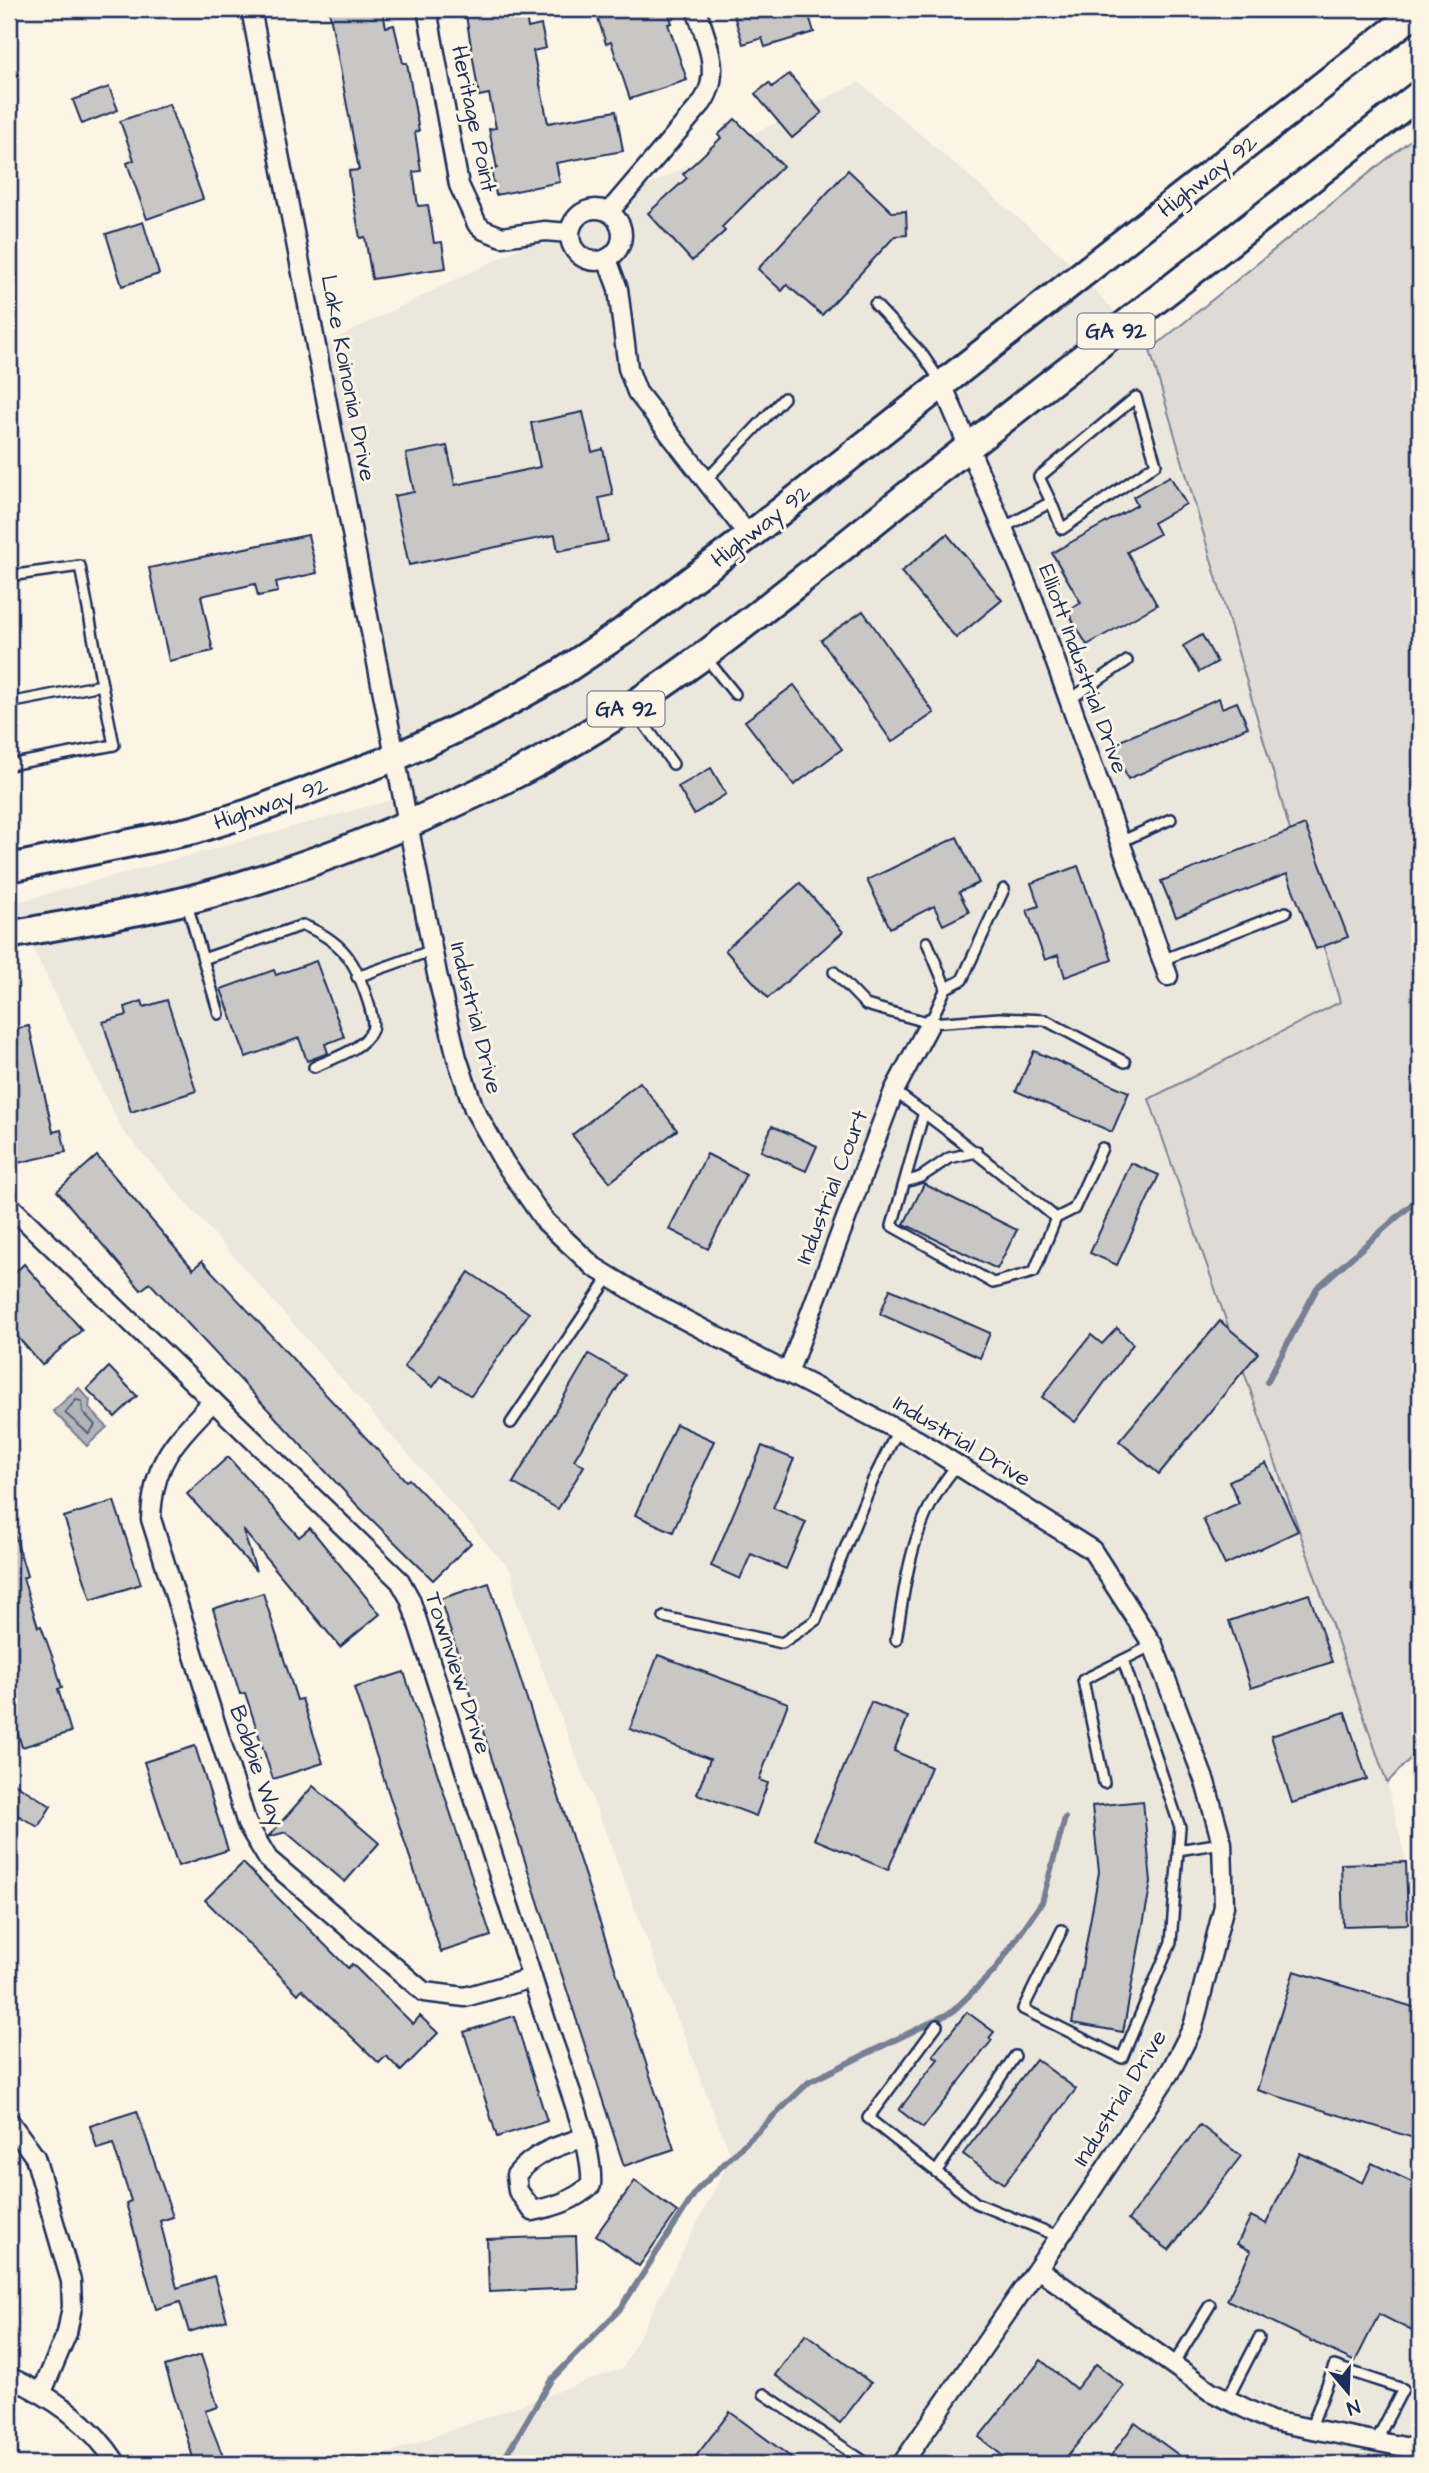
<svg xmlns="http://www.w3.org/2000/svg" width="1429" height="2473" font-family="'Architects Daughter',sans-serif">
<rect width="100%" height="100%" fill="#fcf5e5"/>
<filter id="ink" filterUnits="userSpaceOnUse"><feTurbulence type="fractalNoise" baseFrequency=".0143" numOctaves="2"/><feDisplacementMap in="SourceGraphic" scale="14" xChannelSelector="R" yChannelSelector="G"/><feConvolveMatrix kernelMatrix="1 2 1 2 8 2 1 2 1" color-interpolation-filters="sRGB"/></filter>
<g filter="url(#ink)">
<path fill="#ece7dc" d="M 859,82 L 1065,258 L 1150,350 L 1340,1003 L 1149,1100 L 1387,1783 L 1420,1918 L 1420,2464 L 382,2464 L 380,2456 L 623,2368 L 731,2157 L 516,1601 L 512,1572 L 122,1130 L 11,904 L 403,797 L 320,346 Z"/>
<path fill="#dfdbd4" stroke="#7d8599" stroke-width="2" d="M 1419,133 L 1420,1748 L 1387,1783 L 1149,1099 L 1340,1002 L 1150,350 Z"/>
<path fill="#b2b4b8" stroke="#767f94" stroke-width="2" d="M 79,1388 L 90,1400 L 89,1408 L 107,1427 L 87,1446 L 53,1411 Z"/>
<g fill="none" stroke-linecap="round" stroke-linejoin="round">
<path stroke="#576482" stroke-width="2" d="M 76,1400 L 82,1401 L 83,1412 L 95,1425 L 89,1434 L 65,1413 Z"/>
<g stroke="#767f94" stroke-width="6">
<path d="M 1267,1382 L 1317,1288 L 1420,1197"/>
<path d="M 501,2464 L 551,2380 L 621,2308 L 697,2190 L 809,2082 L 952,2012 L 995,1970 L 1042,1902 L 1065,1818"/>
</g>
</g>
<g fill="#c8c7c6" stroke="#1b2f5e" stroke-width="2">
<path d="M 329,9 L 382,9 L 386,27 L 394,25 L 403,63 L 407,63 L 419,131 L 415,132 L 421,171 L 413,172 L 418,206 L 428,205 L 434,243 L 442,242 L 446,268 L 372,279 L 365,237 L 360,238 L 351,188 L 349,171 L 359,170 Z"/>
<path d="M 465,9 L 525,9 L 528,28 L 541,25 L 546,48 L 533,51 L 548,123 L 616,111 L 623,151 L 556,163 L 560,182 L 496,195 L 491,170 L 497,168 L 489,129 L 496,128 L 489,94 L 479,96 Z"/>
<path d="M 616,9 L 667,9 L 672,23 L 668,24 L 687,80 L 630,99 L 611,42 L 606,44 L 597,15 Z"/>
<path d="M 732,9 L 807,9 L 814,32 L 765,47 L 762,38 L 743,44 Z"/>
<path d="M 789,74 L 822,113 L 792,138 L 755,94 L 769,83 L 772,87 Z"/>
<path d="M 109,87 L 118,110 L 82,124 L 73,100 Z"/>
<path d="M 169,104 L 203,199 L 147,219 L 127,163 L 134,160 L 120,121 Z"/>
<path d="M 735,119 L 783,166 L 722,227 L 725,231 L 692,261 L 648,213 L 687,178 L 683,174 L 721,138 L 718,135 Z"/>
<path d="M 848,170 L 892,212 L 906,211 L 907,235 L 895,236 L 822,315 L 787,285 L 782,291 L 758,269 Z"/>
<path d="M 143,222 L 159,274 L 122,286 L 106,234 Z"/>
<path d="M 583,412 L 592,452 L 603,449 L 613,495 L 599,498 L 608,541 L 558,551 L 555,535 L 409,565 L 394,496 L 414,492 L 406,454 L 447,446 L 455,485 L 540,467 L 531,423 Z"/>
<path d="M 1170,476 L 1186,504 L 1153,523 L 1159,534 L 1127,552 L 1157,605 L 1087,645 L 1067,611 L 1081,603 L 1052,553 L 1137,505 L 1133,497 Z"/>
<path d="M 947,534 L 1002,600 L 956,638 L 901,572 Z"/>
<path d="M 308,535 L 317,573 L 276,582 L 278,592 L 258,596 L 255,584 L 201,596 L 213,651 L 169,661 L 149,568 Z"/>
<path d="M 863,611 L 934,713 L 892,742 L 821,640 Z"/>
<path d="M 1202,635 L 1217,662 L 1199,672 L 1183,646 Z"/>
<path d="M 794,685 L 842,749 L 794,785 L 745,721 Z"/>
<path d="M 1219,698 L 1222,708 L 1237,702 L 1248,727 L 1128,779 L 1113,744 Z"/>
<path d="M 711,768 L 726,794 L 694,814 L 678,787 Z"/>
<path d="M 1305,825 L 1348,937 L 1316,949 L 1287,874 L 1176,917 L 1161,881 Z"/>
<path d="M 957,837 L 979,883 L 959,892 L 969,912 L 943,925 L 934,906 L 890,928 L 867,880 Z"/>
<path d="M 1078,866 L 1112,960 L 1065,977 L 1058,955 L 1045,960 L 1027,910 L 1039,906 L 1031,883 Z"/>
<path d="M 800,883 L 843,932 L 768,998 L 725,950 Z"/>
<path d="M 316,961 L 344,1037 L 325,1044 L 328,1053 L 307,1061 L 299,1038 L 246,1057 L 221,989 L 274,970 L 276,975 Z"/>
<path d="M 167,1000 L 196,1091 L 131,1112 L 103,1022 L 127,1015 L 125,1007 L 142,1001 L 144,1007 Z"/>
<path d="M 29,1026 L 53,1132 L 61,1130 L 66,1152 L 9,1165 L 9,1030 Z"/>
<path d="M 1034,1051 L 1129,1092 L 1112,1132 L 1016,1091 Z"/>
<path d="M 640,1082 L 677,1130 L 610,1182 L 572,1135 Z"/>
<path d="M 772,1126 L 817,1146 L 806,1171 L 761,1151 Z"/>
<path d="M 707,1154 L 746,1174 L 708,1249 L 669,1229 Z"/>
<path d="M 97,1156 L 193,1269 L 202,1261 L 406,1481 L 409,1479 L 471,1543 L 433,1580 L 357,1505 L 150,1283 L 141,1290 L 57,1191 Z"/>
<path d="M 1131,1163 L 1159,1175 L 1117,1265 L 1090,1253 Z"/>
<path d="M 924,1184 L 1017,1230 L 997,1269 L 904,1224 Z"/>
<path d="M 24,1264 L 82,1330 L 42,1365 L 9,1327 L 9,1278 Z"/>
<path d="M 469,1272 L 529,1313 L 471,1396 L 441,1376 L 433,1387 L 404,1367 Z"/>
<path d="M 890,1289 L 990,1333 L 980,1358 L 880,1314 Z"/>
<path d="M 1220,1321 L 1258,1353 L 1159,1474 L 1119,1441 Z"/>
<path d="M 1117,1328 L 1133,1344 L 1075,1422 L 1042,1397 L 1091,1335 L 1102,1344 Z"/>
<path d="M 589,1354 L 625,1375 L 574,1460 L 584,1466 L 558,1509 L 513,1483 Z"/>
<path d="M 109,1367 L 137,1396 L 115,1417 L 87,1389 Z"/>
<path d="M 676,1424 L 714,1441 L 673,1532 L 635,1515 Z"/>
<path d="M 762,1446 L 794,1459 L 773,1508 L 806,1522 L 786,1569 L 751,1554 L 740,1579 L 711,1566 Z"/>
<path d="M 228,1457 L 299,1537 L 310,1528 L 380,1614 L 340,1647 L 243,1530 L 256,1571 L 187,1494 Z"/>
<path d="M 1266,1463 L 1298,1531 L 1225,1565 L 1203,1519 L 1239,1503 L 1229,1481 Z"/>
<path d="M 114,1501 L 141,1584 L 91,1600 L 64,1517 Z"/>
<path d="M 13,1529 L 27,1576 L 23,1578 L 38,1627 L 41,1626 L 55,1664 L 62,1688 L 58,1689 L 71,1732 L 22,1747 L 9,1705 L 9,1530 Z"/>
<path d="M 489,1583 L 674,2149 L 624,2166 L 440,1599 Z"/>
<path d="M 263,1593 L 297,1700 L 302,1699 L 323,1763 L 273,1779 L 245,1693 L 240,1694 L 213,1609 Z"/>
<path d="M 1309,1594 L 1332,1662 L 1251,1688 L 1229,1621 Z"/>
<path d="M 658,1655 L 788,1703 L 759,1780 L 768,1783 L 756,1816 L 697,1794 L 710,1759 L 630,1729 Z"/>
<path d="M 404,1672 L 491,1936 L 441,1952 L 354,1688 Z"/>
<path d="M 871,1702 L 908,1717 L 894,1751 L 931,1767 L 888,1870 L 814,1839 Z"/>
<path d="M 1345,1712 L 1367,1779 L 1292,1803 L 1271,1736 Z"/>
<path d="M 195,1746 L 228,1850 L 178,1866 L 144,1762 Z"/>
<path d="M 9,1780 L 51,1806 L 38,1827 L 9,1810 Z"/>
<path d="M 313,1786 L 379,1843 L 345,1882 L 286,1832 L 268,1837 Z"/>
<path d="M 1143,1801 L 1151,1882 L 1123,2032 L 1072,2023 L 1099,1872 L 1092,1806 Z"/>
<path d="M 1406,1862 L 1408,1924 L 1343,1926 L 1341,1864 Z"/>
<path d="M 243,1863 L 348,1968 L 352,1964 L 413,2024 L 420,2016 L 438,2033 L 401,2071 L 386,2056 L 379,2063 L 302,1989 L 298,1994 L 205,1900 Z"/>
<path d="M 1294,1971 L 1420,2009 L 1420,2140 L 1257,2090 Z"/>
<path d="M 967,2012 L 994,2032 L 989,2038 L 992,2040 L 923,2128 L 899,2110 L 938,2059 L 933,2055 Z"/>
<path d="M 514,2016 L 547,2121 L 497,2137 L 464,2032 Z"/>
<path d="M 1036,2059 L 1076,2089 L 1004,2184 L 963,2154 Z"/>
<path d="M 137,2111 L 173,2217 L 160,2221 L 177,2288 L 214,2276 L 227,2320 L 189,2332 L 180,2302 L 156,2309 L 126,2203 L 131,2201 L 113,2144 L 97,2149 L 90,2126 Z"/>
<path d="M 1200,2125 L 1241,2156 L 1169,2250 L 1128,2220 Z"/>
<path d="M 1300,2153 L 1363,2183 L 1372,2163 L 1420,2186 L 1420,2335 L 1379,2314 L 1355,2362 L 1227,2300 L 1251,2251 L 1237,2244 L 1251,2216 L 1266,2224 Z"/>
<path d="M 635,2181 L 677,2212 L 639,2266 L 596,2235 Z"/>
<path d="M 576,2236 L 578,2288 L 489,2292 L 487,2239 Z"/>
<path d="M 806,2334 L 871,2383 L 840,2423 L 775,2375 Z"/>
<path d="M 201,2355 L 218,2407 L 205,2411 L 226,2464 L 195,2464 L 165,2366 Z"/>
<path d="M 1041,2360 L 1076,2389 L 1096,2364 L 1124,2386 L 1061,2464 L 1013,2464 L 979,2437 Z"/>
<path d="M 730,2412 L 800,2464 L 690,2464 Z"/>
<path d="M 1135,2423 L 1191,2464 L 1105,2464 Z"/>
</g>
<g fill="none" stroke-linecap="round" stroke-linejoin="round">
<g stroke="#1b2f5e" stroke-width="14">
<g id="lane">
<path d="M 875,304 L 922,354 L 941,382"/>
<path d="M 705,481 L 784,398"/>
<path d="M 1003,528 L 1051,502 L 1062,529 L 1156,464 L 1136,397 L 1039,477 L 1051,502"/>
<path d="M 9,576 L 80,566 L 102,685"/>
<path d="M 706,658 L 735,694"/>
<path d="M 1069,700 L 1127,661"/>
<path d="M 9,703 L 102,685 L 114,745 L 9,765"/>
<path d="M 632,707 L 673,764"/>
<path d="M 1120,842 L 1171,819"/>
<path d="M 186,901 L 219,1014"/>
<path d="M 927,942 L 946,988"/>
<path d="M 203,959 L 303,925 C 320,932 340,944 350,960 C 358,971 377,1019 372,1030 C 363,1050 331,1059 314,1067"/>
<path d="M 1162,960 L 1286,912"/>
<path d="M 834,972 L 866,1005 L 930,1023 L 1000,1018 L 1045,1020 L 1125,1062"/>
<path d="M 357,977 L 433,950"/>
<path d="M 930,1023 L 946,988 L 962,980 L 1004,889"/>
<path d="M 894,1091 C 950,1131 1003,1174 1056,1218 L 1034,1272 L 993,1283 L 892,1226 L 924,1112"/>
<path d="M 905,1182 L 921,1177 L 949,1158 L 977,1152"/>
<path d="M 1056,1218 L 1074,1209 L 1102,1148"/>
<path d="M 511,1423 L 610,1276"/>
<path d="M 664,1617 L 782,1643 L 816,1620 L 873,1480 L 898,1430"/>
<path d="M 896,1640 C 907,1573 912,1519 957,1465"/>
<path d="M 1104,1783 L 1083,1680 L 1153,1645"/>
<path d="M 1178,1850 L 1222,1843"/>
<path d="M 1062,1930 L 1023,2009 L 1122,2058 L 1171,1942 L 1180,1827 L 1123,1660"/>
<path d="M 937,2025 L 868,2118 L 976,2203 L 1060,2237"/>
<path d="M 936,2172 L 1015,2056"/>
<path d="M 1173,2365 L 1210,2305"/>
<path d="M 764,2394 L 868,2464"/>
<path d="M 1227,2400 L 1259,2338"/>
<path d="M 1310,2430 L 1334,2366 L 1403,2389 L 1375,2443"/>
</g>
</g>
<g stroke="#1b2f5e" stroke-width="23">
<g id="street">
<path d="M 251,9 L 437,974 L 457,1058 L 474,1109 L 504,1162 L 545,1221 L 594,1267 L 658,1306 L 919,1441 L 1092,1550 L 1153,1645 L 1205,1782 L 1222,1843 L 1224,1906 L 1193,2027 L 1171,2070 L 1085,2200 L 902,2464"/>
<path d="M 427,9 L 459,185 L 477,224 L 484,230 L 502,237 L 545,231 L 569,233"/>
<circle cx="596" cy="235" r="26"/>
<path d="M 609,212 L 702,103 C 723,73 706,40 696,9"/>
<path d="M 607,259 L 618,289 L 628,368 L 637,392 L 749,536"/>
<path d="M 942,384 L 1033,599 L 1168,976"/>
<path d="M 9,1205 L 400,1581 L 410,1599 C 455,1740 500,1881 546,2021 C 559,2063 594,2144 591,2185 C 573,2201 556,2206 533,2211 L 518,2191 L 516,2175 C 534,2153 557,2146 583,2138"/>
<path d="M 788,1373 L 894,1091 L 930,1023"/>
<path d="M 213,1401 C 175,1442 153,1460 151,1519 L 247,1824 L 268,1859 L 424,1992 L 465,1997 L 532,1978"/>
<path d="M 9,2121 L 35,2157 L 71,2281 L 72,2307 L 67,2333 L 42,2392"/>
<path d="M 1038,2269 L 1210,2391 L 1271,2421 L 1420,2450"/>
<path d="M 9,2377 C 53,2397 90,2422 117,2464"/>
</g>
</g>
<g stroke="#1b2f5e" stroke-width="32">
<g id="primary">
<path d="M 9,868 L 194,830 L 249,813 L 396,757 L 482,717 L 559,674 L 622,632 L 749,536 L 1420,9"/>
<path d="M 9,935 C 77,922 147,912 214,893 C 315,865 415,824 510,777 C 660,702 794,585 925,481 C 1089,351 1255,223 1420,94"/>
</g>
</g>
<use href="#lane" stroke="#fcf5e5" stroke-width="9"/>
<use href="#street" stroke="#fcf5e5" stroke-width="18"/>
<use href="#primary" stroke="#fcf5e5" stroke-width="26"/>
</g>
</g>
<g text-anchor="middle" dominant-baseline="central" stroke-width="6" stroke-linejoin="round" paint-order="stroke">
<g fill="#fcf5e5" stroke="#5e6a86" stroke-width="2">
<rect x="1077.5" y="313.5" width="77" height="35" rx="5"/>
<rect x="587.5" y="691.5" width="77" height="35" rx="5"/>
</g>
<g font-size="21" font-weight="bold" fill="#1b2f5e">
<text x="1116" y="331">GA 92</text>
<text x="626" y="709">GA 92</text>
</g>
<g font-size="23" fill="#1b2f5e" stroke="#fcf5e5">
<text transform="translate(474 119) rotate(78)">Heritage Point</text>
<text transform="translate(1208 176) rotate(-38)">Highway 92</text>
<text transform="translate(348 378) rotate(79)">Lake Koinonia Drive</text>
<text transform="translate(761 526) rotate(-38)">Highway 92</text>
<text transform="translate(1083 669) rotate(70)">Elliott Industrial Drive</text>
<text transform="translate(271 804) rotate(-19)">Highway 92</text>
<text transform="translate(476 1018) rotate(76)">Industrial Drive</text>
<text transform="translate(832 1187) rotate(-69)">Industrial Court</text>
<text transform="translate(962 1441) rotate(31)">Industrial Drive</text>
<text transform="translate(458 1673) rotate(72)">Townview Drive</text>
<text transform="translate(257 1766) rotate(71)">Bobbie Way</text>
<text transform="translate(1120 2098) rotate(-58)">Industrial Drive</text>
</g>
</g>
<rect width="1429" height="2473" fill="none" stroke="#fcf5e5" stroke-width="35"/>
<rect x="18" y="18" width="1394" height="2438" fill="none" stroke="#1b2f5e" stroke-width="2.5" filter="url(#ink)"/>
<g transform="translate(1348 2392) rotate(161)" stroke="#fcf5e5" stroke-width="5" paint-order="stroke">
<path d="M0-5L12 26L0 18L-12 26Z" fill="#1b2f5e"/>
<text y="-10" font-size="19" font-weight="bold" text-anchor="middle" fill="#1b2f5e">N</text>
</g>
</svg>
